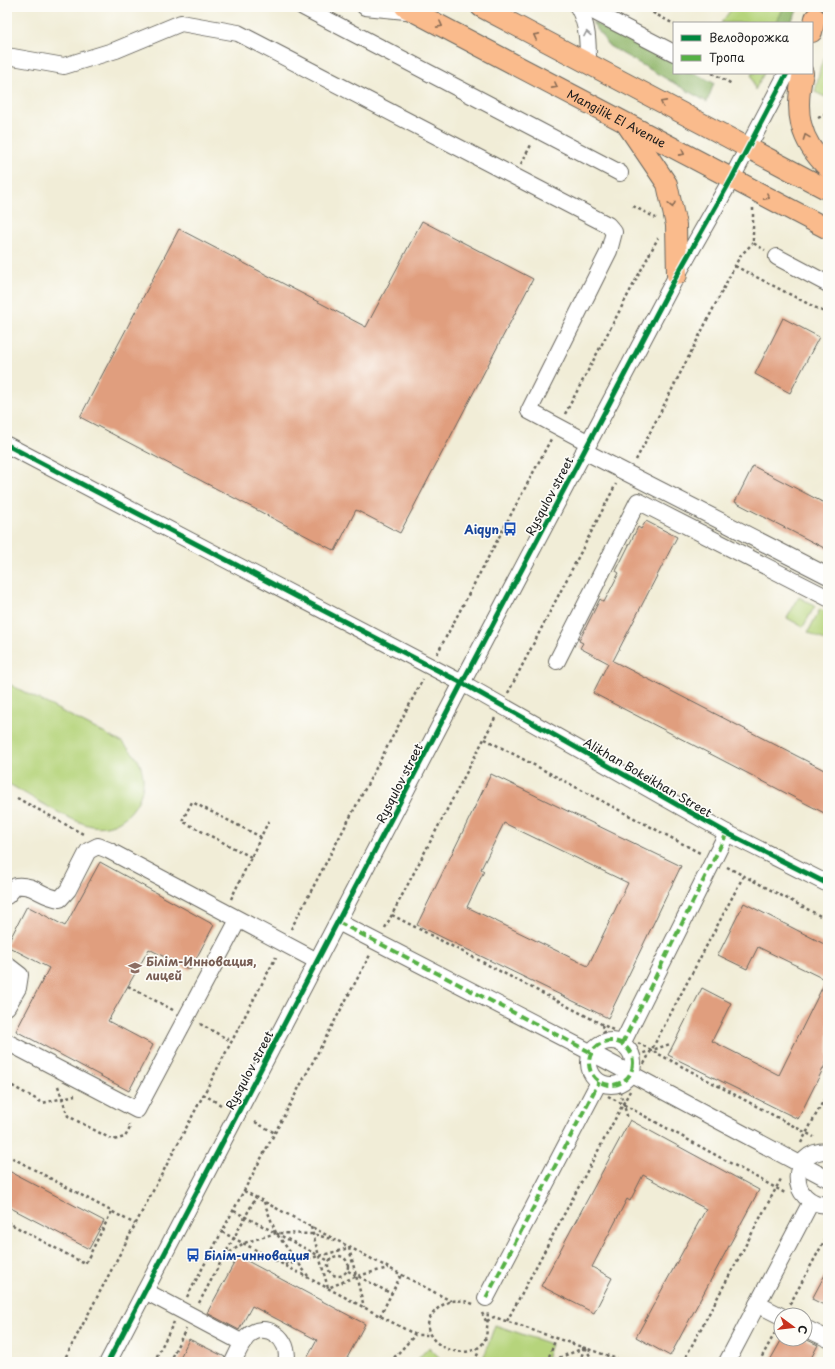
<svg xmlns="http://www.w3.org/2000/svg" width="835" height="1369" font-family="'Playpen Sans',sans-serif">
<rect width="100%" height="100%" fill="#fdfcf7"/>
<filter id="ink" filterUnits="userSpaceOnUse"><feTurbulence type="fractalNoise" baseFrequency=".025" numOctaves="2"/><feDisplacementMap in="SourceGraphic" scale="8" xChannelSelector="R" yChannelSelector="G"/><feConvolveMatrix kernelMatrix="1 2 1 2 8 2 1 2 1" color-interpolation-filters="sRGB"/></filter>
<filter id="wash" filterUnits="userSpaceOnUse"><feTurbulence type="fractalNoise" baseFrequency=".012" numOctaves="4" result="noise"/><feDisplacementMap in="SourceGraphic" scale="16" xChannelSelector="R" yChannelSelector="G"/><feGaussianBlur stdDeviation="0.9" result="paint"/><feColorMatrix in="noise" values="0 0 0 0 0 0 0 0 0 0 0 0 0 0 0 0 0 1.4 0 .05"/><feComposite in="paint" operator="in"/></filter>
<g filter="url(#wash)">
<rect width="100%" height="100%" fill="#f1edd7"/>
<g fill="#b6d47b" stroke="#69784c">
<path d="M 733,7 L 799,7 L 790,23 L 721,23 Z"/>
<path d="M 828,51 L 828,90 L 825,97 L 815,92 L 821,65 Z"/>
<path d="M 751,73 L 764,73 L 755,90 Z"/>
<path d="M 799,597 L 815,606 L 803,627 L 787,618 Z"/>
<path d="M 820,609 L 828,613 L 828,642 L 808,632 Z"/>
<path d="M 7,683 L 123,743 C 130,750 138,757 141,767 C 151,797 124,832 92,826 C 68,821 29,795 7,783 Z"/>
<path d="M 495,1325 L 551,1344 L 545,1362 L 482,1362 Z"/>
<path d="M 429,1347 L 444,1362 L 415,1362 Z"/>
</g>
<g fill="#90b66b" stroke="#566944">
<path d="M 784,7 L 799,7 L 790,23 L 776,23 Z"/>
<path d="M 592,22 L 674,63 L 674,73 L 694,73 L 714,83 L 707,102 L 609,46 Z"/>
</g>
<g id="blocks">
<g fill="#e09e7e" fill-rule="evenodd">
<path d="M 422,221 L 533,279 L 400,533 L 356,510 L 335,551 L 80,417 L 179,229 L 366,327 Z"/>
<path d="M 783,318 L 819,337 L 790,393 L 755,374 Z"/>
<path d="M 753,466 L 828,505 L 828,550 L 735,502 Z"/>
<path d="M 646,521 L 677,537 L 613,661 L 828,772 L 828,815 L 593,693 L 608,663 L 580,648 L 583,643 L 579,641 L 600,599 L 604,602 L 619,573 L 616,571 L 638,527 L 641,529 Z"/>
<path d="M 491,774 L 681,866 L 608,1018 L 417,925 ZM 504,823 L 628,883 L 588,966 L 467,907 L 484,871 L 481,869 Z"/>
<path d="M 100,862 L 214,925 L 190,970 L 149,949 L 108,1021 L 153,1045 L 129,1091 L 16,1031 L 49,968 L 7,946 L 7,945 L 27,906 L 65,926 Z"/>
<path d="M 744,903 L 828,946 L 828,1059 L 798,1119 L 668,1055 L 702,988 L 731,1003 L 712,1041 L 779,1075 L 826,980 L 758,947 L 747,969 L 718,955 Z"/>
<path d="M 630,1120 L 759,1190 L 670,1356 L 636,1337 L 706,1209 L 643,1175 L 630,1201 L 627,1199 L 592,1267 L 612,1278 L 594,1313 L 541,1286 Z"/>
<path d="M 7,1170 L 104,1221 L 89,1249 L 7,1206 Z"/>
<path d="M 238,1256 L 365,1324 L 345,1362 L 305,1362 L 317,1340 L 252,1306 L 239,1330 L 207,1313 Z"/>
<path d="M 828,1269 L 828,1307 L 812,1299 Z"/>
<path d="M 189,1339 L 225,1357 L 224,1362 L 178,1362 Z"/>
<path d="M 782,1339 L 805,1339 L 818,1345 L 809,1362 L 769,1362 Z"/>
</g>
</g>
</g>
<g filter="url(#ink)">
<use href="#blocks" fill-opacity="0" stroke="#67655d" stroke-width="1"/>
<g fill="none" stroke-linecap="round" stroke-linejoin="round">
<g stroke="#67655d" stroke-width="18">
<g id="minor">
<path d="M 303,7 L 620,173"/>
<path d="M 365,7 L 416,12"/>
<path d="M 578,7 C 588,25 588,43 588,63"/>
<path d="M 585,7 L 674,53"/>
<path d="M 7,56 L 64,66 L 116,50 L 181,23 L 238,33 L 608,225 L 614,232 L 609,251 L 529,411 L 589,443"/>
<path d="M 777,257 L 828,284"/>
<path d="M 7,445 L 462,683 L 727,833 L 828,884"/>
<path d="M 584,451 L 828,576"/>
<path d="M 557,661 L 638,501 L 828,598"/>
<path d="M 7,896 L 16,886 C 35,884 41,897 60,899 L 68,890 L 88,851 L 98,846 L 108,850 L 317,961"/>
<path d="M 338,922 L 592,1053 L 828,1179"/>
<path d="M 7,965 L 20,975 L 18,988 L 7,1007"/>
<circle cx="611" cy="1063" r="22"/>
<path d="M 7,1042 L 137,1110 L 238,920"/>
<path d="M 622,1044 L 727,833"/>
<path d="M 828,1151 C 788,1150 787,1205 828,1205"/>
<path d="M 145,1291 L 243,1343"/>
<path d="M 486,1298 L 599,1082"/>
<path d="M 757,1304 L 781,1316"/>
<path d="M 805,1328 L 828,1339"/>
<path d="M 108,1362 L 462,683 L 677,275 L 732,178 L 787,73"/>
<path d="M 233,1362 C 237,1354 241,1344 247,1337 C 265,1319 292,1339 286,1362"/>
<path d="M 727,1362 L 811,1202"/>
</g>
</g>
<g stroke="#67655d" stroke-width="22">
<g id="major">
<path id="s1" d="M 405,7 L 828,229"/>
<path d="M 481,7 L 828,190"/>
<path d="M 812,32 L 815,18"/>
<path d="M 803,73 C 794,112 799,140 828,168"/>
<path d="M 627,125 L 667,184 L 676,225 L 677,275"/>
</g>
</g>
<g stroke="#67655d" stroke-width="2.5" stroke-dasharray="3 3" stroke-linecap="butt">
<path d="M 642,7 L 674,24"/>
<path d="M 712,73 L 732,84"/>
<path d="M 818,118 L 828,113"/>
<path d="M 521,164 L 532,143"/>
<path d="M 633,206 L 656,218"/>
<path d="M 753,208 L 753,243 L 765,250"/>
<path d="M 735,266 L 828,314"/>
<path d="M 565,414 L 658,238"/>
<path d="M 636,460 L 740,256 L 753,243"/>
<path d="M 437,654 L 551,439"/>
<path d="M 508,693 L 616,484"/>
<path d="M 485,739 L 700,853"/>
<path d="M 17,798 L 85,835"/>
<path d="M 251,857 L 182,821 L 192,802 L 261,837"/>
<path d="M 727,867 L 828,920"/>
<path d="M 231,899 L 270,818"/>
<path d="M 392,915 L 613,1030"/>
<path d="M 385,928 L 495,718"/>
<path d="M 291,929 L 423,679"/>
<path d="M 128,986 L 173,1010"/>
<path d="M 200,1024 L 231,1041"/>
<path d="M 602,1025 L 606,1041"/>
<path d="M 638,1043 L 814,1137"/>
<path d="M 632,1057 L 670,1044"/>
<path d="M 644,1064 L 744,875"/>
<path d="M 7,1083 L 43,1103 L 75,1095"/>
<path d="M 618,1085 L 628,1119"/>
<path d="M 58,1086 L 68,1116 L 113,1140 L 125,1137 L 130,1128 L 129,1124"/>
<path d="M 203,1094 L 221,1105"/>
<path d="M 608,1096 L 785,1193"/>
<path d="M 255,1122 L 275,1133"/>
<path d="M 801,1143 L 828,1092"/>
<path d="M 7,1155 L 135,1224"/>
<path d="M 244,1191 L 334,1239"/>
<path d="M 264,1202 L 276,1233 L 308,1276"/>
<path d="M 234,1211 L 329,1261"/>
<path d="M 7,1222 L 85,1264 L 112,1211"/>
<path d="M 311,1227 L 328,1288 L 357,1276 L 388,1268"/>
<path d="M 222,1232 L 416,1335 L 429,1335"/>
<path d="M 338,1241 L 451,1301"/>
<circle cx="338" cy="1266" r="10"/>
<path d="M 224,1256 L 256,1197"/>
<path d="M 285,1265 L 349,1248 L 364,1307"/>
<path d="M 348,1271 L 392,1294"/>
<path d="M 187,1297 L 370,955"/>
<path d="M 199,1303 L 224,1256 L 244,1243 L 276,1233 L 313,1234 L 338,1241"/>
<path d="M 473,1304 C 462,1299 451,1299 441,1306 C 401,1335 464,1369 484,1342 C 488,1334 487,1321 488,1312"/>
<path d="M 790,1304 L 828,1234"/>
<path d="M 482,1313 L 486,1321"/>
<path d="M 380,1316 L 401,1275"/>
<path d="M 487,1321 L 494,1317 L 626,1362"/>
<path d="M 507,1321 L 630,1091"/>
<path d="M 585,1348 L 594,1362"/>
<path d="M 63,1362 L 276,957"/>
<path d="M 154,1362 L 174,1322"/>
<path d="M 169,1362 L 186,1329"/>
<path d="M 390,1362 L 415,1335"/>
<path d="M 472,1362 L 476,1358"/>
<path d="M 477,1362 L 476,1358 L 479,1351"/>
<path d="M 547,1362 L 556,1338"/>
<path d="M 548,1362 L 584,1348"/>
<path d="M 580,1362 L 584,1348"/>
<path d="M 598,1362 L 612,1358"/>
<path d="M 683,1362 L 781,1179"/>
<path d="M 759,1362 L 776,1331"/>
</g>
<use href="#minor" stroke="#fff" stroke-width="16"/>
<use href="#major" stroke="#fabb8c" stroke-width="20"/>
<g stroke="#55b145" stroke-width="4" stroke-dasharray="8 4" stroke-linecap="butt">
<path d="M 338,922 L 592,1053"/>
<circle cx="611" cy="1063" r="22"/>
<path d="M 622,1044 L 727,833"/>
<path d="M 486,1298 L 599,1082"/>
</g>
<g stroke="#fdfcf7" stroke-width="8">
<g id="cycleway">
<path d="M 7,445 L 462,683 L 727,833 L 828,884"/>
<path d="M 108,1362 L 462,683 L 677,275 L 732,178 L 787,73"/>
</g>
</g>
<use href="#cycleway" stroke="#00873e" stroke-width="5"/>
</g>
<defs><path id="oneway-chevron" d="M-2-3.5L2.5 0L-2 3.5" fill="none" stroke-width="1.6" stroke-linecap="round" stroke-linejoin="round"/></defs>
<g stroke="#8b6c54">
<use href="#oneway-chevron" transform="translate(440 25) rotate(28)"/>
<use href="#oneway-chevron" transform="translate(536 36) rotate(-152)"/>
<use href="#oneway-chevron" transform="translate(555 86) rotate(28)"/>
<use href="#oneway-chevron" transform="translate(663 103) rotate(-152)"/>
<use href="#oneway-chevron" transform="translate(806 137) rotate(-110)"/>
<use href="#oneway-chevron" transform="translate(682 153) rotate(28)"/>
<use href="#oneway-chevron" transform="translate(767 197) rotate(28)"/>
<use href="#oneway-chevron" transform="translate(672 205) rotate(78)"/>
</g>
<use stroke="#999" href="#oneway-chevron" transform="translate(587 34) rotate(-100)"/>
</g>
<defs>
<g id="bus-bare" transform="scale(1.08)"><path d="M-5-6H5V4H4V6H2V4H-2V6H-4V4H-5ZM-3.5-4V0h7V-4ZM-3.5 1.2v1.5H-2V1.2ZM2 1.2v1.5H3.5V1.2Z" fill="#1a4fb4" stroke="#fdfcf7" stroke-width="2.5" paint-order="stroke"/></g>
<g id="school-bare" transform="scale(1.08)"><path d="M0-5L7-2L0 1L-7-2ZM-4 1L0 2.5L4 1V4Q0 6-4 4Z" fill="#8d6e63" stroke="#fdfcf7" stroke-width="2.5" paint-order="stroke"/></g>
</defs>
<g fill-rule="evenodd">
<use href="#bus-bare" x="510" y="529"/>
<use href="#school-bare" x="135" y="968"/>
<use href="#bus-bare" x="193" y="1255"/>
</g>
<g text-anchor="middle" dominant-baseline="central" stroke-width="3.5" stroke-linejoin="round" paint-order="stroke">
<g font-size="12" fill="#1c1c1c" stroke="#fdfcf7">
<text stroke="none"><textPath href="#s1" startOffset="239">Mangilik El Avenue</textPath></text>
<text transform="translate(549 496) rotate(-62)">Rysqulov street</text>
<text transform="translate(648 777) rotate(30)">Alikhan Bokeikhan Street</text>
<text transform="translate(399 783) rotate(-63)">Rysqulov street</text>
<text transform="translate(249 1070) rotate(-62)">Rysqulov street</text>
</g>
<g font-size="12" font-weight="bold" fill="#164399" stroke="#fdfcf7" text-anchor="end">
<text x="499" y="529">Aiqyn</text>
<text x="204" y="1255" text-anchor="start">Білім-инновация</text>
</g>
<g font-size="12" font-weight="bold" fill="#785e54" stroke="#fdfcf7" text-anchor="start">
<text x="146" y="961">Білім-Инновация,<tspan x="146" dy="14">лицей</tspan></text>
</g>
</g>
<rect width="835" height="1369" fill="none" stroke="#fdfcf7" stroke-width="24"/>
<rect x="673" y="22" width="140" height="52" fill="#fdfcf7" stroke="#a3a29f"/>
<rect x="681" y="35" width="20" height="6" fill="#00873e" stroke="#a3a29f"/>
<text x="709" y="42" font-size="12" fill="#1c1c1c">Велодорожка</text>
<rect x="681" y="55" width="20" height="6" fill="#55b145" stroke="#a3a29f"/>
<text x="709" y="62" font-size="12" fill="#1c1c1c">Тропа</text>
<g transform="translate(793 1327) rotate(105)"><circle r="19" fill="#fdfcf7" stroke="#a3a29f"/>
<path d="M0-3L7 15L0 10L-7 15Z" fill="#c8321e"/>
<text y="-6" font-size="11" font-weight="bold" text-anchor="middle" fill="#1c1c1c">С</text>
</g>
</svg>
